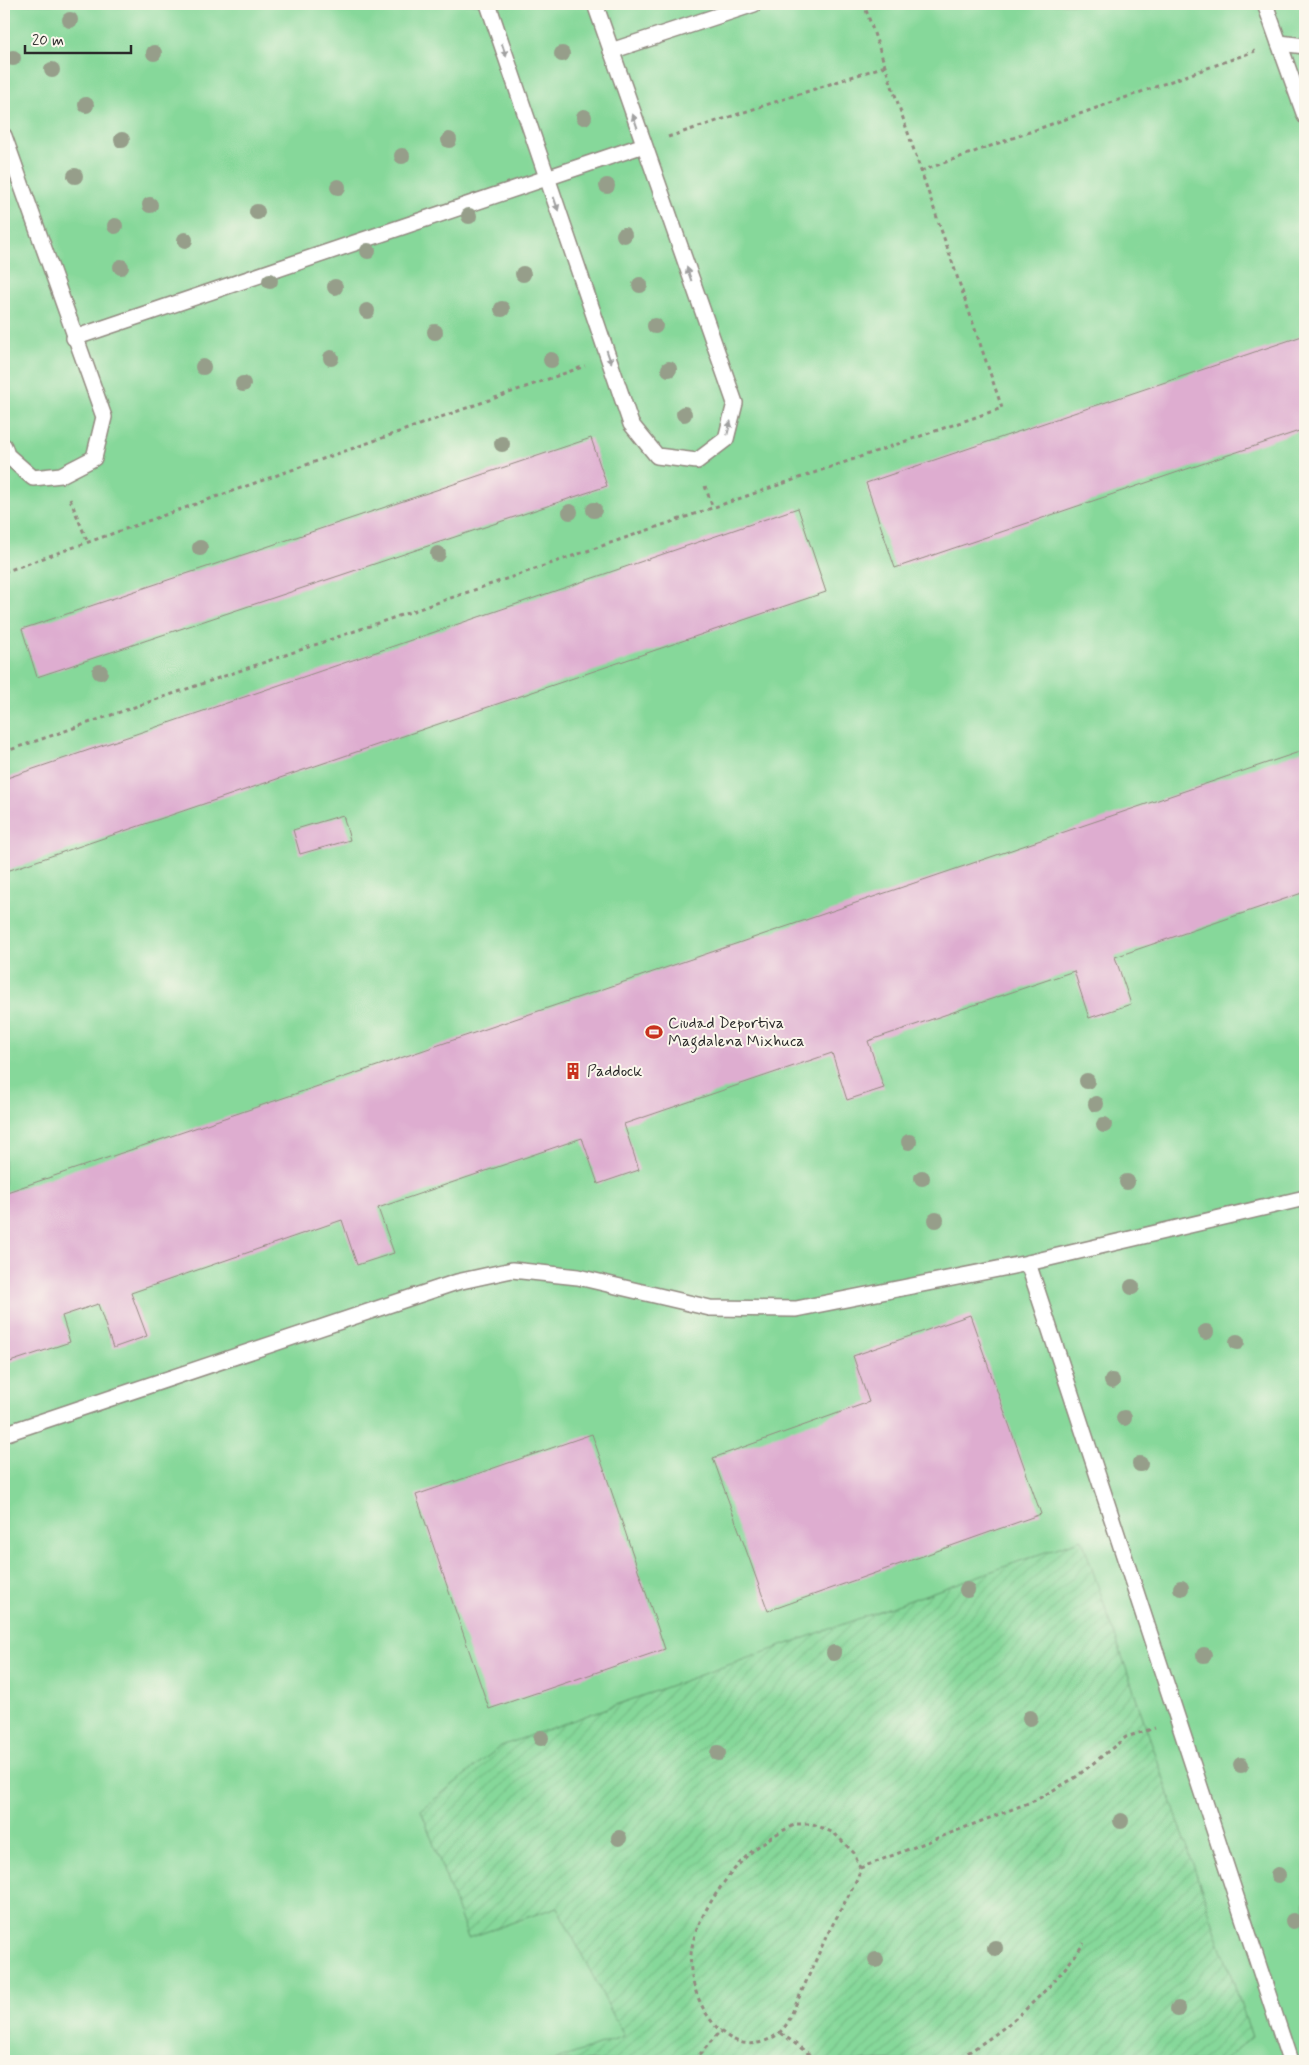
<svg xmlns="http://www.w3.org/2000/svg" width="1309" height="2065" font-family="Mynerve,sans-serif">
<defs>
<pattern id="garden-furrows" width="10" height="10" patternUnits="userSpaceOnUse" patternTransform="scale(1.25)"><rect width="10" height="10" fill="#86d89a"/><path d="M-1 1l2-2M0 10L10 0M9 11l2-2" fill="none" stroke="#74ba85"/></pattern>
</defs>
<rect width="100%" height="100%" fill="#fbf7ec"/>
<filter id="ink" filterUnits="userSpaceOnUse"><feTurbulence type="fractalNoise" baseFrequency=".02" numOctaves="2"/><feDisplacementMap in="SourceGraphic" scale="10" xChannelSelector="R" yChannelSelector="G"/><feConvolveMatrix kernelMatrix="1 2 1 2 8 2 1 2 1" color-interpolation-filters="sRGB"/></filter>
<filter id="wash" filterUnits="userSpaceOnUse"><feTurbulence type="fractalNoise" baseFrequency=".0096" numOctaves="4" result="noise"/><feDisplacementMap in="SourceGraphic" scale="20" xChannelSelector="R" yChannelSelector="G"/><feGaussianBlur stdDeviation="1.12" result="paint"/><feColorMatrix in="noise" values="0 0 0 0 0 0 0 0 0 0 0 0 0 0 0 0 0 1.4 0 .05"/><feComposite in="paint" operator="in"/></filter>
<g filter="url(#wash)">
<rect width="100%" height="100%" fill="#f8ead6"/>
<rect fill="#86d89a" stroke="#588262" x="4" y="4" width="1301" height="2057"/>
<path fill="url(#garden-furrows)" stroke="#588262" d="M 1082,1539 L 1252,2037 L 1223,2061 L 553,2061 L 624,2036 L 557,1907 L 468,1938 L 421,1810 L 501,1746 Z"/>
<g id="blocks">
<g fill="#deadd0">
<path d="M 1305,335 L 1305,429 L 895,568 L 866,483 Z"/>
<path d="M 591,438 L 607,486 L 37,677 L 22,629 Z"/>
<path d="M 798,508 L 826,592 L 4,872 L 4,779 Z"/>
<path d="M 1305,750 L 1305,892 L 1115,957 L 1131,1004 L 1089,1018 L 1074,971 L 868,1041 L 884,1088 L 847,1100 L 832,1053 L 624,1124 L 639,1170 L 598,1184 L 582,1138 L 378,1208 L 394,1253 L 357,1265 L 342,1220 L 131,1293 L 147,1336 L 113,1348 L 98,1304 L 62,1316 L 70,1342 L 4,1364 L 4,1193 Z"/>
<path d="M 343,815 L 350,840 L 300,854 L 293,830 Z"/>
<path d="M 970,1315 L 1041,1514 L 768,1611 L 713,1458 L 869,1402 L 853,1356 Z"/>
<path d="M 592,1434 L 665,1649 L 489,1709 L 416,1495 Z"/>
</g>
</g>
</g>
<g filter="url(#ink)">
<use href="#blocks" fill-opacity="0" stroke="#928a80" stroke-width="1"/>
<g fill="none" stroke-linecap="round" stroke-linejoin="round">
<g stroke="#928a80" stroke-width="18">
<g id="lane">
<path d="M 488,4 L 631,424 L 657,456 L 697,461 L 726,439 L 735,403 L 595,4"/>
<path d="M 1265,4 L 1305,116"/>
<path d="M 1279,43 L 1305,46"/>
<path d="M 611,51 L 754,4"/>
<path d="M 4,136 L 104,417 L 94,458 L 61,475 L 33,478 L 7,455 L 4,446"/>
<path d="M 74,338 L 644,145"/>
<path d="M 1028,1263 L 1290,2061"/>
<path d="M 4,1434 L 457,1282 L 512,1270 L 578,1277 L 710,1308 L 796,1309 L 1028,1263 L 1305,1198"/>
</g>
</g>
<g stroke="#928a80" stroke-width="3" stroke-dasharray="4 4" stroke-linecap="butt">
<path d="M 668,137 L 885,66"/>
<path d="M 921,171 L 1255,51"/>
<path d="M 705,486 L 713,508"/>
<path d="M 70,499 L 88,543"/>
<path d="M 4,572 L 585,366"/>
<path d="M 4,752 L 1002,408 L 864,4"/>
<path d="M 797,1824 L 813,1824 L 834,1833 L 854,1853 L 860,1868 L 858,1878 L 827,1935 L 788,2022 C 781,2033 774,2038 762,2042 C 718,2055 686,1990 691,1954 C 694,1927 707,1907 722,1885 C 742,1857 765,1837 797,1824 Z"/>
<path d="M 860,1868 L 1036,1800 L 1076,1777 L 1126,1737 L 1155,1728"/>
<path d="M 781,2033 L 818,2061"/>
<path d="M 694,2061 L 721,2030"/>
<path d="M 954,2061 C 1005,2032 1051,1991 1084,1943"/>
</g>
<use href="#lane" stroke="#fff" stroke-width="15"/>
</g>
<g fill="#969e8a">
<circle cx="70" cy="20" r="8"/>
<circle cx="154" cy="53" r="8"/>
<circle cx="562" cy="54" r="8"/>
<circle cx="13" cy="58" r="8"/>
<circle cx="52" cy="70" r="8"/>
<circle cx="86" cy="105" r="8"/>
<circle cx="584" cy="117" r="8"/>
<circle cx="122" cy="140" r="8"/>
<circle cx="449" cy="140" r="8"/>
<circle cx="402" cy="156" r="8"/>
<circle cx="75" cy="176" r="8"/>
<circle cx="607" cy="186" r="8"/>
<circle cx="338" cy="187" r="8"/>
<circle cx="150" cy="205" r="8"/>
<circle cx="257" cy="212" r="8"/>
<circle cx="469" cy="216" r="8"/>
<circle cx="115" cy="226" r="8"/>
<circle cx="624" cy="235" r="8"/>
<circle cx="185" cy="240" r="8"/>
<circle cx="368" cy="251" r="8"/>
<circle cx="121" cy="267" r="8"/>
<circle cx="523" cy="274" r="8"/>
<circle cx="270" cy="281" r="8"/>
<circle cx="640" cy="285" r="8"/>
<circle cx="335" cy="287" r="8"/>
<circle cx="502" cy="309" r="8"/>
<circle cx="367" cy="311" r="8"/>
<circle cx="655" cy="326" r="8"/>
<circle cx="435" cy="332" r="8"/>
<circle cx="331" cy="358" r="8"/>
<circle cx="551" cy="360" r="8"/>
<circle cx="203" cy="367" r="8"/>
<circle cx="669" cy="369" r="8"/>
<circle cx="243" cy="384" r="8"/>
<circle cx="684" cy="414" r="8"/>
<circle cx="502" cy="444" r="8"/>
<circle cx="594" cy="510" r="8"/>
<circle cx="570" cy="512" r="8"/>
<circle cx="200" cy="548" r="8"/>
<circle cx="438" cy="554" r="8"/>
<circle cx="100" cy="672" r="8"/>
<circle cx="1087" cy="1081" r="8"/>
<circle cx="1096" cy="1104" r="8"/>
<circle cx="1104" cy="1125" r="8"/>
<circle cx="909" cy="1142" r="8"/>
<circle cx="922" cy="1178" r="8"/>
<circle cx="1127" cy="1182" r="8"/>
<circle cx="936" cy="1220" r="8"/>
<circle cx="1132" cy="1287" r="8"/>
<circle cx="1206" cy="1332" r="8"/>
<circle cx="1237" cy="1342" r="8"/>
<circle cx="1112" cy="1381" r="8"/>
<circle cx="1124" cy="1418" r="8"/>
<circle cx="1140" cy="1464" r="8"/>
<circle cx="1181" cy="1588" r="8"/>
<circle cx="967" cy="1590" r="8"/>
<circle cx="834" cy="1653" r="8"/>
<circle cx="1204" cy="1655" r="8"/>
<circle cx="1030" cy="1718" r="8"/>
<circle cx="541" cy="1738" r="8"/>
<circle cx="718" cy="1753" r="8"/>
<circle cx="1241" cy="1765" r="8"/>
<circle cx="1121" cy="1821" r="8"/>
<circle cx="619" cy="1838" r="8"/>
<circle cx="1278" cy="1875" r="8"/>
<circle cx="1293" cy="1921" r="8"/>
<circle cx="995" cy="1948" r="8"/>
<circle cx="876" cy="1960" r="8"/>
<circle cx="1178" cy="2009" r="8"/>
</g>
<defs><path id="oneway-solid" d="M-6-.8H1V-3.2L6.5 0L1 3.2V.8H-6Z" transform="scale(1.25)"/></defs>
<g fill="#a0a0a0">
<use href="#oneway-solid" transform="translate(504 50) rotate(71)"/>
<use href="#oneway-solid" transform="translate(635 121) rotate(-109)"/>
<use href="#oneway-solid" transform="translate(556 204) rotate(71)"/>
<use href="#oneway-solid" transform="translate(689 274) rotate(-109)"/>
<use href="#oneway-solid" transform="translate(609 357) rotate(71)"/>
<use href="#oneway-solid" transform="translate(729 428) rotate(-76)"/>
</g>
</g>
<defs>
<g id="stadium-bare" transform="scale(1.35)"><path d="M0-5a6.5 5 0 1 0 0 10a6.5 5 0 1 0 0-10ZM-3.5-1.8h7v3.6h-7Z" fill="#c8321e" stroke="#fbf7ec" stroke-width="2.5" paint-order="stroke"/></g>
<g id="building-bare" transform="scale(1.35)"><path d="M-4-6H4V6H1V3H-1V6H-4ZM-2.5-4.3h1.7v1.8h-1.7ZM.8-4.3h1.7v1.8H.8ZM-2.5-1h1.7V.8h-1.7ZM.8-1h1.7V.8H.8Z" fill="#c8321e" stroke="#fbf7ec" stroke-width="2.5" paint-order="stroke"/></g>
</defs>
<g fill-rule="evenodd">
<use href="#stadium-bare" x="654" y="1032"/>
<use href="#building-bare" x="573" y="1071"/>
</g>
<g text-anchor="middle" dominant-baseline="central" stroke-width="4" stroke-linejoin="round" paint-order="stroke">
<g font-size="16" fill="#2b2b2b" stroke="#fbf7ec" text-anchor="start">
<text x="668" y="1023">Ciudad Deportiva<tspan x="668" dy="18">Magdalena Mixhuca</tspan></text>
<text x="587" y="1071">Paddock</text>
</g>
</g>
<rect width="1309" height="2065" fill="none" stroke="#fbf7ec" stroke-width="20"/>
<path d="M25 45v8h106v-8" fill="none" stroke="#2b2b2b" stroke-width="2.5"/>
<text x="32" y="45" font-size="15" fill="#2b2b2b" stroke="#fbf7ec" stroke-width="4" paint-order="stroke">20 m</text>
</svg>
